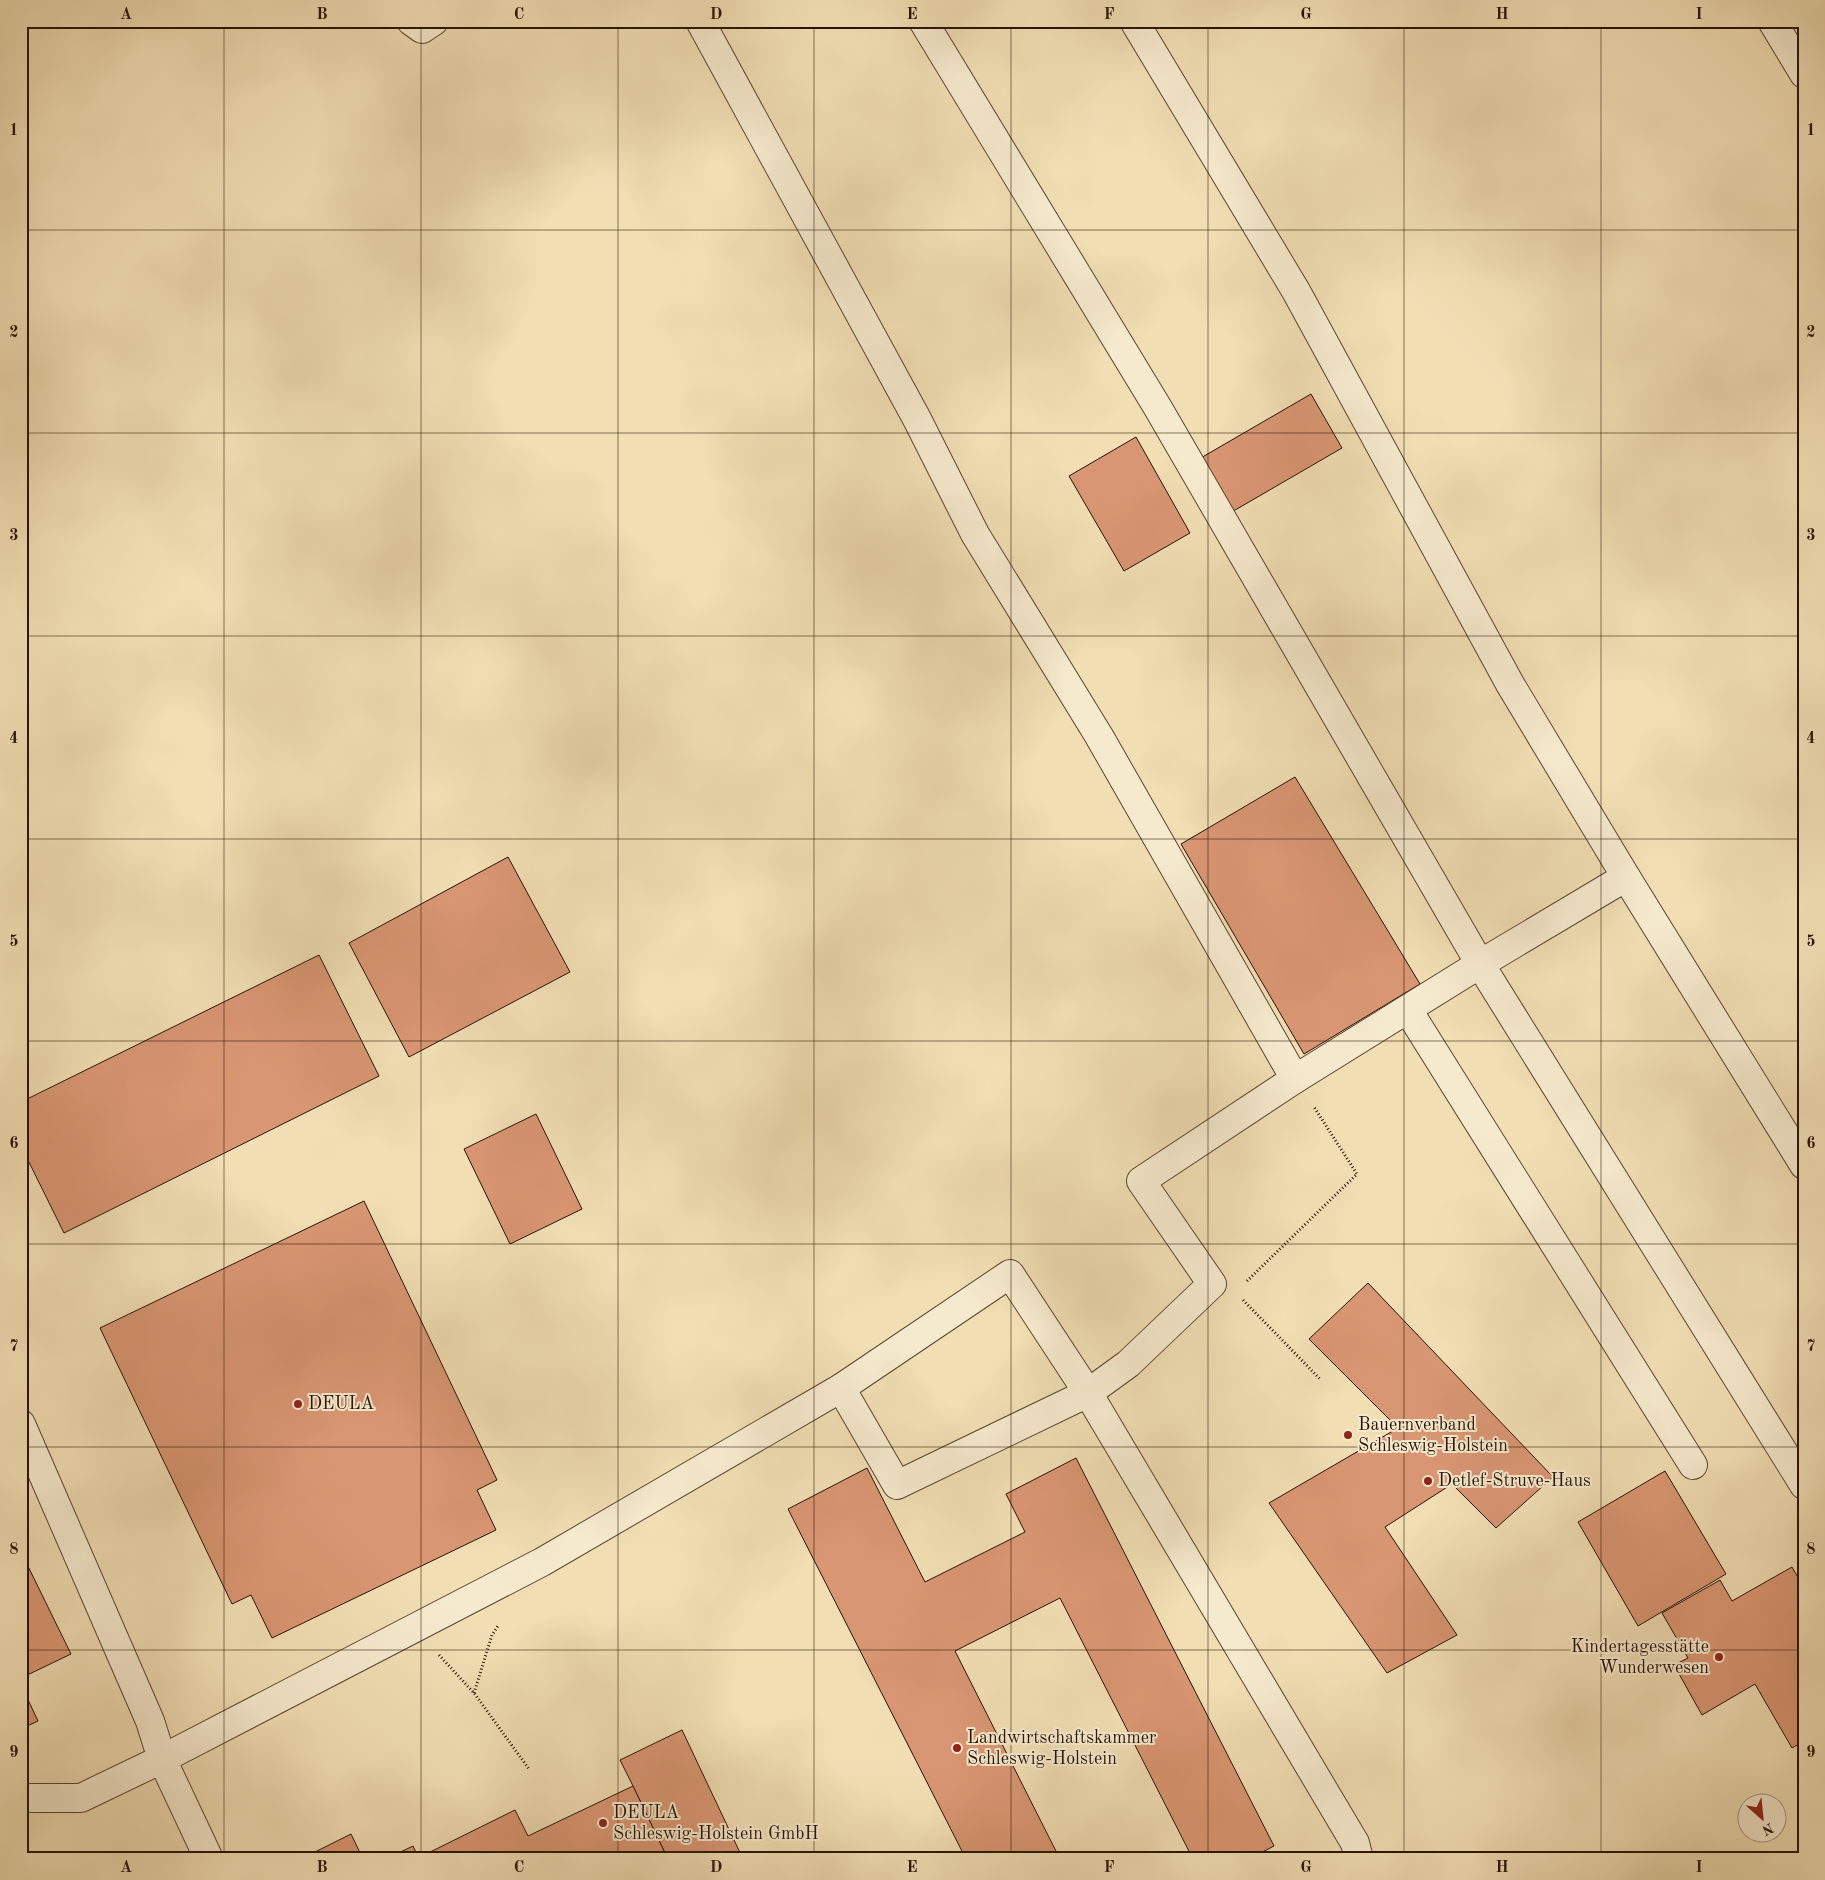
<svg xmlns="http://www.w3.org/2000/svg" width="1825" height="1880" font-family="'Old Standard TT',serif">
<rect width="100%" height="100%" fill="#f1deb3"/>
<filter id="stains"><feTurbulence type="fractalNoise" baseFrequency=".004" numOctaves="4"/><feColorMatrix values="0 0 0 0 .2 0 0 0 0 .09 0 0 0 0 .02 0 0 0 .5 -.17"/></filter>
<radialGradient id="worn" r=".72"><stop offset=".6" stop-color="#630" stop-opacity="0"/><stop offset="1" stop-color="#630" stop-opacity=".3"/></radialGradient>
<g fill="#d99672" stroke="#271305">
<path d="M 1311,394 L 1342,448 L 1230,513 L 1199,459 Z"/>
<path d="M 1136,437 L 1190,533 L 1124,571 L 1069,476 Z"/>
<path d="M 1295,777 L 1420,984 L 1304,1054 L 1181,844 Z"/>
<path d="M 508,857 L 570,972 L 409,1057 L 349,943 Z"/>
<path d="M 319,955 L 379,1076 L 64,1233 L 21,1146 L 21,1102 Z"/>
<path d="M 536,1114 L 582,1209 L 510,1244 L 464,1149 Z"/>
<path d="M 364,1201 L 497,1480 L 477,1490 L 496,1530 L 272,1638 L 251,1595 L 232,1604 L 100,1328 Z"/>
<path d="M 1368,1283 L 1553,1477 L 1496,1528 L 1452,1484 L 1385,1527 L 1457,1635 L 1387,1673 L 1269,1503 L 1398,1428 L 1309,1339 Z"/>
<path d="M 1076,1458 L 1274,1846 L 1249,1859 L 1193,1859 L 1060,1598 L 955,1651 L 1060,1859 L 966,1859 L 788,1509 L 867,1468 L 925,1582 L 1025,1532 L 1006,1494 Z"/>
<path d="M 1665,1471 L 1726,1574 L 1638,1626 L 1578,1522 Z"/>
<path d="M 21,1552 L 71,1654 L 21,1678 Z"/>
<path d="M 1792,1567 L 1804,1588 L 1804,1741 L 1792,1748 L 1755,1684 L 1702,1715 L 1674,1665 L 1688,1658 L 1662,1613 L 1720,1580 L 1732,1601 Z"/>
<path d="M 21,1685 L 38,1721 L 21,1729 Z"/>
<path d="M 682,1730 L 743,1859 L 668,1859 L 633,1786 L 620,1760 Z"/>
<path d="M 633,1786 L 664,1851 L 647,1859 L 418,1858 L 515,1810 L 528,1836 Z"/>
<path d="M 351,1834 L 363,1859 L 301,1859 Z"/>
<path d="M 413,1846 L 419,1859 L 386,1859 Z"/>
</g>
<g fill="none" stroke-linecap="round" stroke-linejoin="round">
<g stroke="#5a4630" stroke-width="30">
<g id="minor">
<path d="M 411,21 L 422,29 L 434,21"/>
<path d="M 700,21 L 917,419 L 975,534 L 1099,736 L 1295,1079"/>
<path d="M 923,21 L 1158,408 L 1480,964 L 1804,1485"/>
<path d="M 1134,21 L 1296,291 L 1510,684 L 1626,877 L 1804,1165"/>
<path d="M 1772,21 L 1804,74"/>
<path d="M 1408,1010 L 1693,1465"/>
<path d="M 841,1388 L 897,1485 L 1088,1393 L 1128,1364 L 1212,1284 L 1141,1181 L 1295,1079 L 1480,964 L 1626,877"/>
<path d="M 21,1424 L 150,1721 L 162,1759 L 81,1798 L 31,1798"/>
<path d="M 209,1859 L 162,1759 L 542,1562 L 841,1388 L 1010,1274 L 1088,1393 L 1355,1843 L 1359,1859"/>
</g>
</g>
<g stroke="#271305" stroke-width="3" stroke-dasharray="1 2.5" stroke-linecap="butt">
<path d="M 1247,1281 L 1357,1174 L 1314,1107"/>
<path d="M 1243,1300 L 1320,1379"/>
<path d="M 439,1655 L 474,1693 L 529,1769"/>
<path d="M 474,1693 L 492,1635 L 498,1626"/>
</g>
<use href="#minor" stroke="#f6eace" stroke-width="28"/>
</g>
<path fill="none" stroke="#271305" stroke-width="1" stroke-opacity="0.55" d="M 224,21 L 224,1859M 421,21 L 421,1859M 618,21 L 618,1859M 814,21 L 814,1859M 1011,21 L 1011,1859M 1208,21 L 1208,1859M 1404,21 L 1404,1859M 1601,21 L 1601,1859M 21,230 L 1804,230M 21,433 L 1804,433M 21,636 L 1804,636M 21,839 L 1804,839M 21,1041 L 1804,1041M 21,1244 L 1804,1244M 21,1447 L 1804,1447M 21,1650 L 1804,1650"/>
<g fill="#8f2418" stroke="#f6eace" stroke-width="2">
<circle cx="298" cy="1404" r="5"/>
<circle cx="1348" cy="1435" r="5"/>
<circle cx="1428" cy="1481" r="5"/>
<circle cx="1719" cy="1657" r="5"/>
<circle cx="957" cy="1748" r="5"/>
<circle cx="603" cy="1823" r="5"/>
</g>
<g text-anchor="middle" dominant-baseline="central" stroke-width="4" stroke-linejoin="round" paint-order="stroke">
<g font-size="18" fill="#271305" stroke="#f6eace" text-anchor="start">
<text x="308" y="1404">DEULA</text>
<text x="1358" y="1425">Bauernverband<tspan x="1358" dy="21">Schleswig-Holstein</tspan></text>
<text x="1438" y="1481">Detlef-Struve-Haus</text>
<text x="1709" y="1647" text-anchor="end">Kindertagesstätte<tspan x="1709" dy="21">Wunderwesen</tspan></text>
<text x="967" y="1738">Landwirtschaftskammer<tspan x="967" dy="21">Schleswig-Holstein</tspan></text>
<text x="613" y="1813">DEULA<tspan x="613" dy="21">Schleswig-Holstein GmbH</tspan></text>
</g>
</g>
<rect width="1825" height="1880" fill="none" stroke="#f1deb3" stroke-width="55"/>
<g transform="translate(1762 1818) rotate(153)"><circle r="24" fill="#f6eace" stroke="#a3947e"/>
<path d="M0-4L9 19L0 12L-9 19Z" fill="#8f2418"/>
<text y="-8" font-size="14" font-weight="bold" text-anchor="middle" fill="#271305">N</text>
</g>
<rect x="28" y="28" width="1770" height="1824" fill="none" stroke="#271305" stroke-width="2"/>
<g font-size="16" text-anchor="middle" font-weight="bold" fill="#271305">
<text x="126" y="19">A</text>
<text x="322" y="19">B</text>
<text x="519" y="19">C</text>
<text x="716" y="19">D</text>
<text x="912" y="19">E</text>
<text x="1109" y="19">F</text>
<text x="1306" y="19">G</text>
<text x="1502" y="19">H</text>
<text x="1699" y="19">I</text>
<text x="14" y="135">1</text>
<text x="1811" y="135">1</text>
<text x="14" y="337">2</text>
<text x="1811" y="337">2</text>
<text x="14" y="540">3</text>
<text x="1811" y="540">3</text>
<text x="14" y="743">4</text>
<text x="1811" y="743">4</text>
<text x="14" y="946">5</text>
<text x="1811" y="946">5</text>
<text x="14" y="1148">6</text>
<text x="1811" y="1148">6</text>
<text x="14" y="1351">7</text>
<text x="1811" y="1351">7</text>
<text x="14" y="1554">8</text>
<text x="1811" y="1554">8</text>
<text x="14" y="1757">9</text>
<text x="1811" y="1757">9</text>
<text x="126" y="1872">A</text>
<text x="322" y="1872">B</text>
<text x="519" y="1872">C</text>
<text x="716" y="1872">D</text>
<text x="912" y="1872">E</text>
<text x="1109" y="1872">F</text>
<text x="1306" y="1872">G</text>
<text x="1502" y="1872">H</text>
<text x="1699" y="1872">I</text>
</g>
<rect width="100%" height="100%" filter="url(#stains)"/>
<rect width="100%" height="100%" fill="url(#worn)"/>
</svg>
